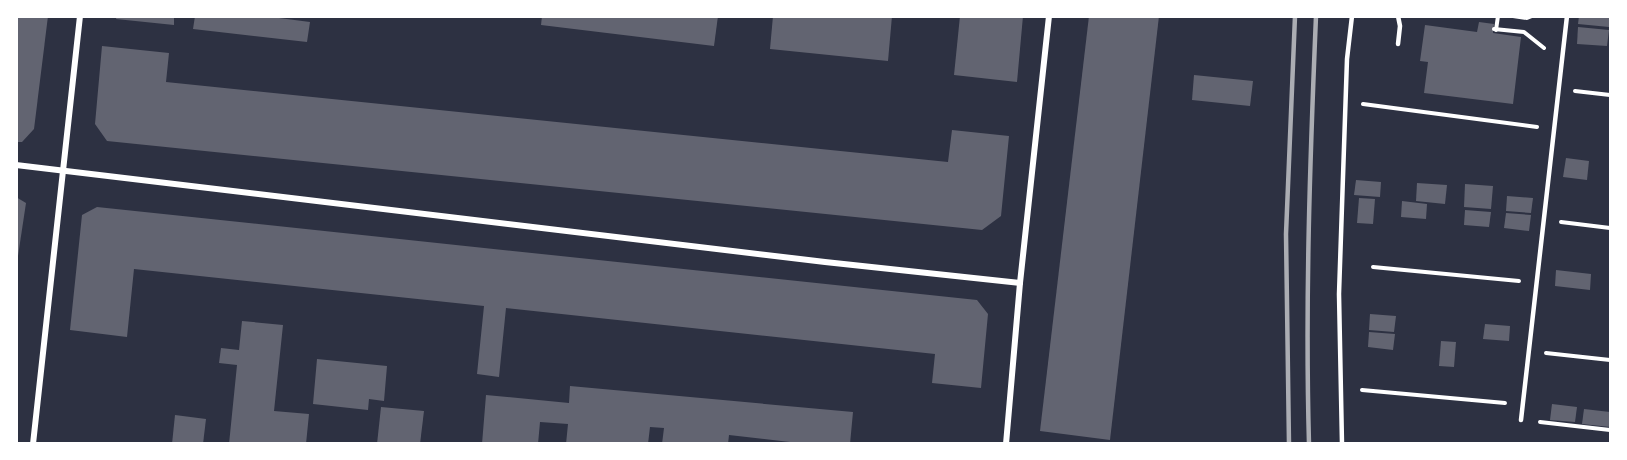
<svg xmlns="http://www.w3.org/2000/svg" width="1627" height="460" font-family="'DM Sans',sans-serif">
<rect width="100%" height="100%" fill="#2d3142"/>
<g fill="#626471">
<path d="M 16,16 L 48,16 L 34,129 L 22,142 L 16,142 Z"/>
<path d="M 117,16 L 174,16 L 174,25 L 116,19 Z"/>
<path d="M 195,16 L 279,16 L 279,18 L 310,22 L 307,42 L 193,29 Z"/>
<path d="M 542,16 L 718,16 L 714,46 L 541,25 Z"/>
<path d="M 773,16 L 892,16 L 888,61 L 770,49 Z"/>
<path d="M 960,16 L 1023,16 L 1017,82 L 954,75 Z"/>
<path d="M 1089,16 L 1159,16 L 1110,440 L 1040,431 Z"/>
<path d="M 1579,16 L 1610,16 L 1609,27 L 1578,24 Z"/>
<path d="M 1479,22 L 1494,24 L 1493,33 L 1521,37 L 1513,104 L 1424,93 L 1428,62 L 1420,61 L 1425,25 L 1477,32 Z"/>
<path d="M 1578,27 L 1609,30 L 1607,46 L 1577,44 Z"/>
<path d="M 102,46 L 169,53 L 166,82 L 948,162 L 952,130 L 1009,136 L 1001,216 L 982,230 L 107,141 L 95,124 Z"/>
<path d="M 1194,75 L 1253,81 L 1250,106 L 1192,100 Z"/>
<path d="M 1566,158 L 1589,161 L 1587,180 L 1563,177 Z"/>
<path d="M 1356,180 L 1381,182 L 1380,197 L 1354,195 Z"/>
<path d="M 1417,183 L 1447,185 L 1445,204 L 1416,201 Z"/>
<path d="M 1465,184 L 1493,186 L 1491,209 L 1464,207 Z"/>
<path d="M 1507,196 L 1533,198 L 1531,213 L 1506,211 Z"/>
<path d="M 16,197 L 26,203 L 18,256 L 16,256 Z"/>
<path d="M 1359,198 L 1375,199 L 1373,224 L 1357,223 Z"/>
<path d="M 1402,201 L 1427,204 L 1426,219 L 1401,217 Z"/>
<path d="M 97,207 L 977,300 L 988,314 L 981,388 L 932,383 L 935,354 L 506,308 L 499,377 L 477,374 L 484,306 L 134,269 L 127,337 L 70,330 L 82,215 Z"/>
<path d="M 1465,210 L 1491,212 L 1489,227 L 1464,225 Z"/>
<path d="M 1506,213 L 1531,215 L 1529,231 L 1504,228 Z"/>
<path d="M 1556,270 L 1591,274 L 1590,290 L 1555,286 Z"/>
<path d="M 1370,314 L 1396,316 L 1394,332 L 1369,330 Z"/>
<path d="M 242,321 L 283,325 L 274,411 L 309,414 L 306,444 L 229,444 L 237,365 L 219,363 L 221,348 L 239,350 Z"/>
<path d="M 1485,324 L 1510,326 L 1509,341 L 1483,339 Z"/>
<path d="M 1369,332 L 1395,334 L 1393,350 L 1368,347 Z"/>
<path d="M 1441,341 L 1456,342 L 1454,367 L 1439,366 Z"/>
<path d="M 317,359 L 387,366 L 384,401 L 369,399 L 368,410 L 313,404 Z"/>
<path d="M 570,386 L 853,412 L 850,444 L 807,444 L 729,435 L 728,444 L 662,444 L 664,428 L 650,427 L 648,444 L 566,444 L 568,424 L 540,422 L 538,444 L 482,444 L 486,395 L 569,403 Z"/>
<path d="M 1552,404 L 1577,407 L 1575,422 L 1550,420 Z"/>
<path d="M 381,407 L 424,411 L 420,444 L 377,444 Z"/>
<path d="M 1584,409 L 1610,412 L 1610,427 L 1582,424 Z"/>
<path d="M 175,415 L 206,419 L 203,444 L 172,444 Z"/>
</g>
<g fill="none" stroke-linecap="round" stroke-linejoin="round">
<g stroke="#fff" stroke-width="4">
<path d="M 1513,16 L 1527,18 L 1532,16"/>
<path d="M 1494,29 L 1524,32 L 1544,48"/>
<path d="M 1496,30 L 1498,16"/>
<path d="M 1575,91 L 1610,95"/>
<path d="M 1363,104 L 1537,127"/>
<path d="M 1561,222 L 1610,228"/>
<path d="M 1373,267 L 1519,281"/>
<path d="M 1546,353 L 1610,360"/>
<path d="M 1362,390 L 1505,403"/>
<path d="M 1540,422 L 1610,430"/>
</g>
<g stroke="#fff" stroke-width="4.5">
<path d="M 1398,16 L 1400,26 L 1398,44"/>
<path d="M 1521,420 L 1567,16"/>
<path d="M 1342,444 L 1339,294 L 1347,59 L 1352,16"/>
</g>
<g stroke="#fff" stroke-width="6">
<path d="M 16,165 L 825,262 L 1020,283"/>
<path d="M 33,444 L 80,16"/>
<path d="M 1006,444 L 1020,283 L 1049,16"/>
</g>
<g stroke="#abadb3" stroke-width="4.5">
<path d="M 1289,444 L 1286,234 L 1295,16"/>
<path d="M 1309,444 C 1305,301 1310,159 1316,16"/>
</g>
</g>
<rect width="1627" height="460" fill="none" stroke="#ffffff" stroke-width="36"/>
</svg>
